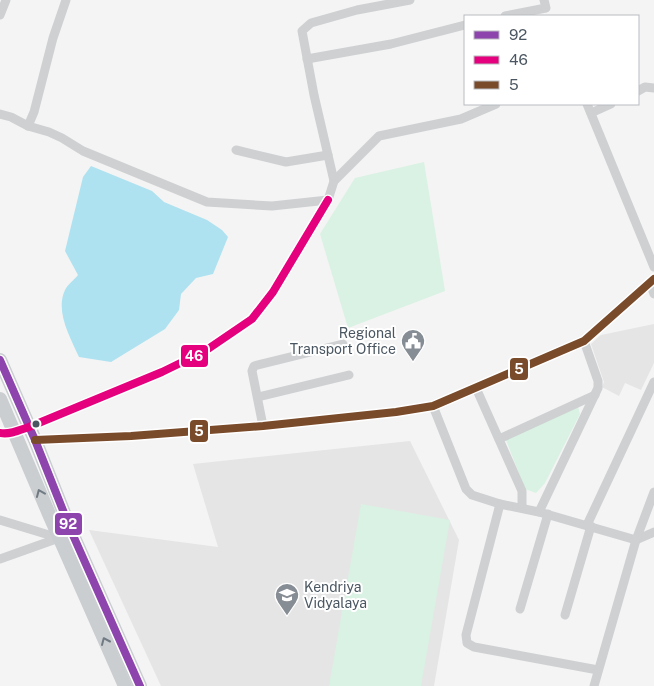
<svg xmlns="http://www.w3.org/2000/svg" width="654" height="686" font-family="'Public Sans',sans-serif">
<rect width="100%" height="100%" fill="#f4f4f4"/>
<g fill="#e6e5e6">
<path d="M 654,324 L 654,363 L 641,390 L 625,383 L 619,396 L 602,387 L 604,382 L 591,344 L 601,335 Z"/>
<path d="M 410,441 L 459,540 L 434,686 L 161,686 L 89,530 L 218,547 L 193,464 Z"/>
</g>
<g fill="#d9f2e3">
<path d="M 424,162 L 445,291 L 348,328 L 320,234 L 355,178 Z"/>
<path d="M 578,407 L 580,414 L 545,483 L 536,493 L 525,489 L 506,440 Z"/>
<path d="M 361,504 L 450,520 L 421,686 L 329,686 Z"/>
</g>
<path fill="#aee2f0" d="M 91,166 L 152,191 L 164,202 L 207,220 L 222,230 L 228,237 L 213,274 L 196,278 L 181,294 L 179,310 L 165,329 L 111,362 L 79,357 C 70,337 55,311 65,290 C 67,285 74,280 78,275 L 65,251 L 83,177 Z"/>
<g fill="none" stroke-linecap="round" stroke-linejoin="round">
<g stroke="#ced0d2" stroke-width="9">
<path d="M 0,15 L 6,0"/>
<path d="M 505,16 L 546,8 L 544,0"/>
<path d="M 307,59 L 391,44 L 465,25"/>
<path d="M 638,91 L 645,87 L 654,88"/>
<path d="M 587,104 L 654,267"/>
<path d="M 591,113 L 611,104"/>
<path d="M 0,114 L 11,117 L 28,126 L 34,112 L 53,38 L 66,0"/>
<path d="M 28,126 L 49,132 L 62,138 L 83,151 L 207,202 L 272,206 L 328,200 L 334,181 L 379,136 L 461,119 L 496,104"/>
<path d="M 236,150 L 286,162 L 328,155"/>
<path d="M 334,181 L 314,95 L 302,31 L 311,23 L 357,10 L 410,0"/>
<path d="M 650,283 L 654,294"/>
<path d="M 476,388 L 522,491 L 522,508"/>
<path d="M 258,397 L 349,375"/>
<path d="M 433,406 L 466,489 L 472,495 L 500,504 L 539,512 L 636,540 L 654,532"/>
<path d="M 263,426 L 252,371 L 254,366 L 343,344"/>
<path d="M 29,427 L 162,372 L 205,351 L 252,319 L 273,292 L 328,200"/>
<path d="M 0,433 L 5,434 L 14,432"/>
<path d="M 499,439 L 595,395"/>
<path d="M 35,440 L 131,436 L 263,426 L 396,412 L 433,406 L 584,341 L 654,279"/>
<path d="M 500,504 L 466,635 L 467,643 L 474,647 L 598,670"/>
<path d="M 539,512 L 598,388 L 598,381 L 584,341"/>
<path d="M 0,520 L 59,538 L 62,537"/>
<path d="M 587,525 L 654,382"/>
<path d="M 0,559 L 59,538"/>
<path d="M 520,609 L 548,514"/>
<path d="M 565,615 L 591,526"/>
<path d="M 594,686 L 636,540 L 654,492"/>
</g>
<g stroke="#caced1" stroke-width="14">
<path d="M 0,360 L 35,440 L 72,533 L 140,686"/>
<path d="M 0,399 L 49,514 L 125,686"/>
</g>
<g stroke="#fff" stroke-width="11">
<path id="bus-1" d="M 0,360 L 35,440 L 72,533 L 140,686"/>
</g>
<g stroke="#fff" stroke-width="11">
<path id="bus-2" d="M 0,433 C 10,435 20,430 29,427 L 162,372 L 205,351 L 252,319 L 273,292 L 328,200"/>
</g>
<g stroke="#fff" stroke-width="11">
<path id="bus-3" d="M 35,440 L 131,436 L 263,426 L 396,412 L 433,406 L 584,341 L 654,279"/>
</g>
<use href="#bus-1" stroke="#8e44ad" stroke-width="8"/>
<use href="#bus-2" stroke="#e5007d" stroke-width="8"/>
<use href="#bus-3" stroke="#7a4b2a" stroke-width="8"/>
</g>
<defs><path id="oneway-chevron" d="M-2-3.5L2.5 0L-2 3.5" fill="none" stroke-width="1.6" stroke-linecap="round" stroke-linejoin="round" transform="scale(1.25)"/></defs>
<g stroke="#707a83">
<use href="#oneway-chevron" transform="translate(40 493) rotate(-113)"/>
<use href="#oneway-chevron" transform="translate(105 641) rotate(-114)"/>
</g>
<defs>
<g id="civic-pin" transform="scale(1.25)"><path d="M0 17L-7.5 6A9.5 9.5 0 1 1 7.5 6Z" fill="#868d94" stroke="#fff"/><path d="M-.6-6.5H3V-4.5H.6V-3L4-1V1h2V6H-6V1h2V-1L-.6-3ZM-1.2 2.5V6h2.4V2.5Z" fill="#fff"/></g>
<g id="school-pin" transform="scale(1.25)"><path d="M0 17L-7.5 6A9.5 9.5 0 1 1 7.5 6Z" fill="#868d94" stroke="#fff"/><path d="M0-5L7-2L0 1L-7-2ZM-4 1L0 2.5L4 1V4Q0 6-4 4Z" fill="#fff"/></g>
</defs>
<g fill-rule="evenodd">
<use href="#civic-pin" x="413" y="341"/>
<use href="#school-pin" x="287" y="595"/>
</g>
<circle fill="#4a5661" stroke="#fff" stroke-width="2" cx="36" cy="424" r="4.5"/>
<g text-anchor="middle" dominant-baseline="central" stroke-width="4" stroke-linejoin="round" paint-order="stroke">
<g font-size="14" fill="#4a5661" stroke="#fff" text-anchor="end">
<text x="396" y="333">Regional<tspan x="396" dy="16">Transport Office</tspan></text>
<text x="304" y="587" text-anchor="start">Kendriya<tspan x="304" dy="16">Vidyalaya</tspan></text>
</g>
</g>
<g stroke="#fff" stroke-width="2">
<rect x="180" y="344" width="29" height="24" rx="5" fill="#e5007d"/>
<rect x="509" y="357" width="20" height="24" rx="5" fill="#7a4b2a"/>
<rect x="189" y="419" width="20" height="24" rx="5" fill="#7a4b2a"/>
<rect x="54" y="512" width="29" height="24" rx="5" fill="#8e44ad"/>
</g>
<g font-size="14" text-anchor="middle" font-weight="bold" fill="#fff">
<text x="194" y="361">46</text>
<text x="519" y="374">5</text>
<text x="199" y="436">5</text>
<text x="68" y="529">92</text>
</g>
<rect x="464" y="15" width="175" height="90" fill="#ffffff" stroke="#b7bbc0"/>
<rect x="474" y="31" width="25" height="8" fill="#8e44ad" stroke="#b7bbc0"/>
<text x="509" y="40" font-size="15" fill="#4a5661">92</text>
<rect x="474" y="56" width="25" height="8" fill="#e5007d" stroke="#b7bbc0"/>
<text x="509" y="65" font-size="15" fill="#4a5661">46</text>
<rect x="474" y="81" width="25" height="8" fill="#7a4b2a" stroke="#b7bbc0"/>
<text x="509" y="90" font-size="15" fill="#4a5661">5</text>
</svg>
